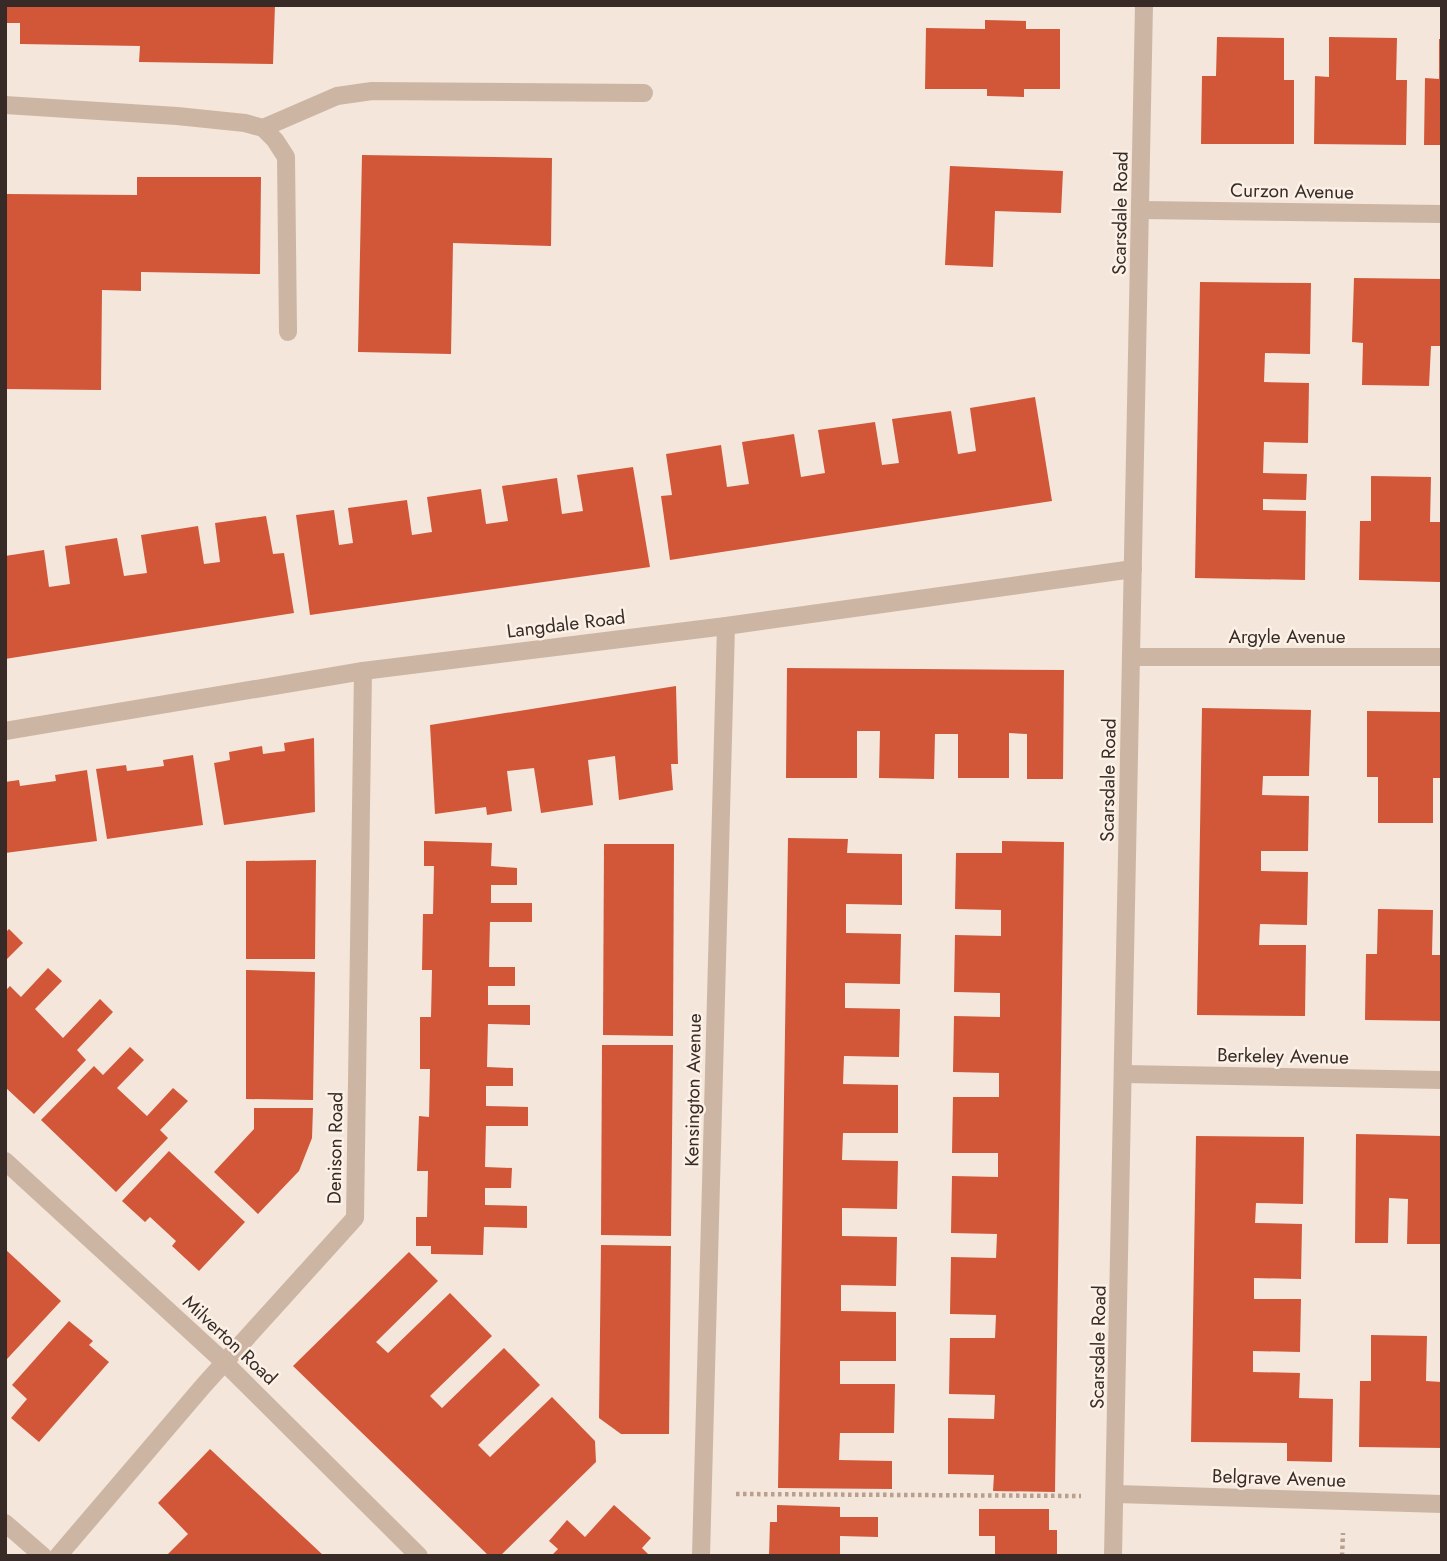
<svg xmlns="http://www.w3.org/2000/svg" width="1447" height="1561" font-family="Jost,sans-serif">
<rect width="100%" height="100%" fill="#f4e6da"/>
<g fill="#d25739">
<path d="M 5,5 L 275,5 L 273,64 L 139,62 L 140,46 L 20,44 L 20,23 L 5,23 Z"/>
<path d="M 985,20 L 1026,21 L 1026,29 L 1060,29 L 1060,89 L 1024,89 L 1024,97 L 987,96 L 987,89 L 925,89 L 926,28 L 985,29 Z"/>
<path d="M 1217,37 L 1284,38 L 1284,80 L 1294,80 L 1294,144 L 1201,144 L 1202,76 L 1216,76 Z"/>
<path d="M 1329,37 L 1397,38 L 1396,80 L 1407,80 L 1406,145 L 1314,144 L 1315,76 L 1329,77 Z"/>
<path d="M 1439,39 L 1442,39 L 1442,145 L 1424,145 L 1425,78 L 1439,79 Z"/>
<path d="M 362,155 L 552,158 L 551,246 L 453,243 L 451,354 L 358,352 Z"/>
<path d="M 950,166 L 1063,171 L 1061,213 L 995,211 L 993,267 L 945,265 Z"/>
<path d="M 137,177 L 261,177 L 260,274 L 141,272 L 141,291 L 102,290 L 101,390 L 6,389 L 7,194 L 137,195 Z"/>
<path d="M 1354,278 L 1442,279 L 1442,346 L 1431,346 L 1429,386 L 1362,385 L 1363,343 L 1352,342 Z"/>
<path d="M 1200,282 L 1311,283 L 1310,354 L 1265,353 L 1264,382 L 1309,383 L 1308,443 L 1264,442 L 1263,473 L 1307,474 L 1306,500 L 1263,499 L 1263,510 L 1306,511 L 1305,580 L 1195,578 Z"/>
<path d="M 1035,397 L 1052,501 L 670,560 L 661,496 L 672,495 L 666,454 L 721,445 L 727,487 L 749,484 L 742,442 L 794,434 L 801,477 L 825,473 L 818,430 L 875,422 L 882,465 L 899,463 L 892,419 L 951,411 L 958,454 L 976,451 L 970,408 Z"/>
<path d="M 633,467 L 650,567 L 310,615 L 296,515 L 334,510 L 339,545 L 353,543 L 348,508 L 407,500 L 412,535 L 432,532 L 427,497 L 481,489 L 486,524 L 508,521 L 502,486 L 557,478 L 562,514 L 583,511 L 577,475 Z"/>
<path d="M 1371,476 L 1431,477 L 1430,522 L 1441,522 L 1440,582 L 1359,580 L 1360,521 L 1371,521 Z"/>
<path d="M 266,516 L 273,554 L 284,553 L 294,613 L 5,659 L 5,556 L 44,550 L 49,587 L 70,584 L 65,546 L 117,538 L 124,576 L 147,573 L 141,535 L 198,526 L 204,564 L 220,562 L 215,523 Z"/>
<path d="M 787,668 L 1064,670 L 1063,779 L 1027,779 L 1027,734 L 1009,733 L 1009,778 L 958,778 L 958,734 L 935,734 L 934,779 L 879,778 L 880,731 L 857,731 L 857,778 L 786,778 Z"/>
<path d="M 676,686 L 678,764 L 671,764 L 673,790 L 619,800 L 615,756 L 588,760 L 593,805 L 541,813 L 534,768 L 507,771 L 512,811 L 487,815 L 486,807 L 435,814 L 430,725 Z"/>
<path d="M 1202,708 L 1311,710 L 1309,776 L 1263,776 L 1262,795 L 1309,796 L 1308,851 L 1261,851 L 1261,871 L 1308,872 L 1307,925 L 1260,924 L 1259,945 L 1306,945 L 1305,1016 L 1197,1015 Z"/>
<path d="M 1367,711 L 1442,712 L 1442,778 L 1433,778 L 1433,823 L 1378,823 L 1378,777 L 1367,777 Z"/>
<path d="M 314,738 L 315,812 L 224,825 L 214,763 L 230,760 L 229,752 L 262,746 L 263,754 L 285,751 L 284,743 Z"/>
<path d="M 193,755 L 203,825 L 107,839 L 96,769 L 126,765 L 127,771 L 164,766 L 163,760 Z"/>
<path d="M 87,770 L 97,841 L 5,853 L 5,782 L 19,780 L 20,786 L 56,781 L 55,775 Z"/>
<path d="M 788,838 L 848,839 L 847,853 L 902,854 L 902,905 L 846,904 L 846,933 L 901,934 L 900,984 L 845,983 L 845,1008 L 900,1009 L 899,1057 L 844,1056 L 843,1084 L 898,1085 L 898,1133 L 843,1133 L 842,1160 L 898,1161 L 897,1209 L 842,1208 L 842,1236 L 897,1237 L 896,1286 L 841,1285 L 841,1311 L 896,1312 L 896,1361 L 840,1361 L 840,1384 L 895,1384 L 894,1433 L 840,1433 L 839,1460 L 892,1461 L 892,1489 L 778,1488 Z"/>
<path d="M 424,841 L 492,843 L 491,866 L 517,868 L 517,885 L 491,885 L 491,903 L 532,903 L 532,922 L 490,922 L 489,967 L 515,967 L 515,986 L 488,986 L 488,1005 L 530,1005 L 530,1025 L 488,1024 L 487,1067 L 513,1068 L 513,1086 L 486,1086 L 486,1106 L 528,1107 L 528,1126 L 486,1126 L 485,1167 L 512,1168 L 511,1188 L 485,1188 L 485,1205 L 527,1206 L 527,1228 L 484,1227 L 483,1255 L 431,1254 L 431,1246 L 416,1246 L 416,1217 L 427,1217 L 428,1171 L 417,1171 L 419,1116 L 429,1117 L 430,1069 L 420,1069 L 420,1017 L 431,1017 L 432,970 L 422,970 L 423,914 L 433,914 L 434,866 L 424,866 Z"/>
<path d="M 1002,841 L 1064,842 L 1055,1492 L 993,1491 L 994,1475 L 948,1474 L 948,1418 L 994,1419 L 995,1395 L 949,1394 L 950,1338 L 995,1338 L 996,1315 L 950,1314 L 951,1257 L 996,1258 L 997,1234 L 951,1233 L 952,1176 L 998,1177 L 998,1153 L 952,1153 L 953,1097 L 999,1097 L 999,1073 L 953,1072 L 954,1016 L 1000,1017 L 1000,993 L 954,992 L 955,935 L 1001,936 L 1001,910 L 955,909 L 956,853 L 1002,853 Z"/>
<path d="M 604,844 L 674,844 L 673,1036 L 603,1035 Z"/>
<path d="M 316,860 L 315,959 L 246,959 L 246,861 Z"/>
<path d="M 1378,909 L 1433,910 L 1432,955 L 1442,955 L 1442,1021 L 1365,1020 L 1366,954 L 1377,954 Z"/>
<path d="M 9,929 L 23,943 L 5,961 L 5,933 Z"/>
<path d="M 48,968 L 62,981 L 35,1009 L 63,1038 L 100,999 L 113,1012 L 77,1050 L 86,1060 L 34,1114 L 5,1087 L 5,991 L 10,986 L 21,997 Z"/>
<path d="M 246,970 L 315,972 L 313,1100 L 246,1099 Z"/>
<path d="M 602,1045 L 673,1045 L 671,1236 L 601,1235 Z"/>
<path d="M 130,1047 L 144,1060 L 117,1088 L 147,1116 L 173,1088 L 188,1101 L 160,1130 L 168,1138 L 116,1192 L 41,1120 L 94,1066 L 103,1075 Z"/>
<path d="M 254,1108 L 313,1108 L 312,1138 L 299,1171 L 258,1214 L 214,1172 L 254,1129 Z"/>
<path d="M 1356,1134 L 1442,1136 L 1442,1244 L 1407,1244 L 1408,1199 L 1389,1198 L 1388,1243 L 1355,1243 Z"/>
<path d="M 1196,1136 L 1304,1137 L 1303,1204 L 1256,1203 L 1255,1223 L 1302,1224 L 1301,1279 L 1254,1278 L 1254,1299 L 1301,1299 L 1300,1352 L 1253,1351 L 1253,1372 L 1300,1373 L 1299,1398 L 1333,1399 L 1332,1462 L 1287,1461 L 1287,1443 L 1191,1442 Z"/>
<path d="M 169,1151 L 245,1222 L 199,1271 L 172,1246 L 176,1241 L 150,1217 L 145,1222 L 122,1201 Z"/>
<path d="M 601,1245 L 671,1246 L 669,1434 L 621,1434 L 599,1418 Z"/>
<path d="M 5,1249 L 61,1301 L 7,1359 L 5,1357 Z"/>
<path d="M 409,1252 L 438,1281 L 376,1342 L 388,1353 L 450,1293 L 492,1336 L 430,1396 L 442,1408 L 504,1348 L 540,1385 L 478,1445 L 490,1457 L 552,1397 L 595,1441 L 596,1462 L 500,1556 L 489,1556 L 293,1366 Z"/>
<path d="M 69,1321 L 93,1341 L 89,1345 L 109,1362 L 39,1442 L 11,1418 L 27,1399 L 12,1385 Z"/>
<path d="M 1371,1335 L 1427,1336 L 1426,1381 L 1442,1382 L 1442,1448 L 1359,1447 L 1360,1381 L 1371,1381 Z"/>
<path d="M 210,1449 L 324,1556 L 222,1556 L 221,1554 L 219,1556 L 166,1556 L 188,1534 L 158,1503 Z"/>
<path d="M 614,1505 L 651,1538 L 642,1548 L 650,1556 L 551,1556 L 558,1549 L 549,1541 L 567,1520 L 585,1537 Z"/>
<path d="M 777,1505 L 840,1507 L 840,1517 L 878,1517 L 878,1537 L 840,1536 L 840,1556 L 769,1556 L 770,1522 L 777,1522 Z"/>
<path d="M 979,1509 L 1049,1509 L 1049,1530 L 1057,1530 L 1057,1556 L 995,1556 L 995,1536 L 979,1536 Z"/>
</g>
<g fill="none" stroke-linecap="round" stroke-linejoin="round">
<g stroke="#b99f8e" stroke-width="4.5" stroke-dasharray="3.5 3.5" stroke-linecap="butt">
<path d="M 736,1494 L 1081,1496"/>
<path d="M 1342,1556 L 1343,1533"/>
</g>
<g stroke="#cdb5a4" stroke-width="18">
<path d="M 5,105 L 177,116 L 245,123 L 263,128 L 275,140 L 286,157 L 288,332"/>
<path d="M 263,128 L 337,96 L 372,91 L 644,93"/>
<path d="M 1142,210 L 1442,214"/>
<path d="M 1131,657 L 1442,657"/>
<path d="M 5,731 L 363,671 L 726,626 L 1133,569"/>
<path d="M 1124,1074 L 1442,1080"/>
<path d="M 5,1161 L 224,1362 L 419,1556"/>
<path d="M 1116,1494 L 1442,1504"/>
<path d="M 5,1523 L 43,1556"/>
<path d="M 58,1556 L 204,1385 L 355,1218 L 363,671"/>
<path d="M 701,1556 L 726,626"/>
<path d="M 1113,1556 L 1144,5"/>
</g>
</g>
<g text-anchor="middle" dominant-baseline="central" stroke-width="5" stroke-linejoin="round" paint-order="stroke">
<g font-size="19" fill="#382b27" stroke="#fbf1e6">
<text transform="translate(1292 191) rotate(1)">Curzon Avenue</text>
<text transform="translate(1120 213) rotate(-89)">Scarsdale Road</text>
<text transform="translate(566 624) rotate(-7)">Langdale Road</text>
<text x="1287" y="636">Argyle Avenue</text>
<text transform="translate(1108 780) rotate(-89)">Scarsdale Road</text>
<text transform="translate(1283 1056) rotate(1)">Berkeley Avenue</text>
<text transform="translate(693 1090) rotate(-89)">Kensington Avenue</text>
<text transform="translate(335 1148) rotate(-89)">Denison Road</text>
<text transform="translate(230 1340) rotate(43)">Milverton Road</text>
<text transform="translate(1098 1347) rotate(-89)">Scarsdale Road</text>
<text transform="translate(1279 1478) rotate(2)">Belgrave Avenue</text>
</g>
</g>
<rect width="1447" height="1561" fill="none" stroke="#382b27" stroke-width="14"/>
</svg>
